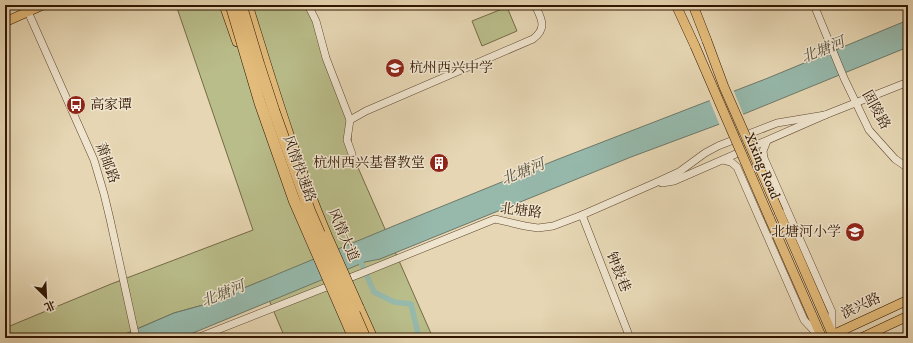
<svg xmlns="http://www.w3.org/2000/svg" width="913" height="343" font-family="'IM FELL DW Pica','Noto Serif SC',serif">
<rect width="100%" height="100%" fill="#e6d6b3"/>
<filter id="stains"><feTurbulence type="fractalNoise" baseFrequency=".005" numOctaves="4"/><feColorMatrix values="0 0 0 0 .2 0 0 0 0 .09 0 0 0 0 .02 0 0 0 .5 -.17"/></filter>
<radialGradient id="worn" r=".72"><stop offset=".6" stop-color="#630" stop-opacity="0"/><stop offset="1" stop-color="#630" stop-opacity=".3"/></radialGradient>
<g fill="#b9bd8a" stroke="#756a46">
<path d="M 176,5 L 308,5 L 350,120 L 352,154 L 433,338 L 285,338 L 261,281 L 203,305 L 174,313 L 116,338 L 5,338 L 5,328 L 111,284 L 253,230 Z"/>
<path d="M 507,7 L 517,31 L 482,46 L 472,21 Z"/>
</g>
<path fill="#96b9ac" stroke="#6e7868" d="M 908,20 L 908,47 L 717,125 L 631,157 L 380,259 L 365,262 L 181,338 L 116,338 L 174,313 L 203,305 L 396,225 L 556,160 L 768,78 Z"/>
<path fill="#e6d6b3" d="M 733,89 L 744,116 L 720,126 L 709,99 Z"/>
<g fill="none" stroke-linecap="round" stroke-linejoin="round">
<path stroke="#96b9ac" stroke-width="5.5" d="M 359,258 L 374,292 L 394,302 L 411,304 L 419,338"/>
<g stroke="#5e462e" stroke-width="8">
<g id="minor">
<path d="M 25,5 L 94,160 L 104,194 L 110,219 L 136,338"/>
<path d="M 308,5 L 316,21 L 326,58 L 350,120"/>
<path d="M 814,5 L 844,78 L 869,130 L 895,159 L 908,168"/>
<path d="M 767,141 L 763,151 L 764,158 L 832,312 L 832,331"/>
<path d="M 352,154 L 347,140 L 350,120 L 366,111 L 533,39 C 548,28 541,18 535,5"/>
<path d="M 723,160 L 731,162 L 737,167 L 804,320 L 819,336"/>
<path d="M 662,183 L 674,181 L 825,115 L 908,82"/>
<path d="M 582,215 L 630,338"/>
<path d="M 197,338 L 362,273 L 495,219 L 525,226 L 538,228 L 553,226 L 582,215 L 655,183 L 679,172 L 705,153 L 718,146 L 777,123 L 825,115"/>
</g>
</g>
<g stroke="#311601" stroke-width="10">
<g id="major">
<path d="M 224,5 L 237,42"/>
<path d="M 248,5 C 272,82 295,160 327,235"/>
<path d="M 676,5 L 695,46"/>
<path d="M 693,5 L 707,41"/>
<path d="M 5,22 L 43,5"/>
<path d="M 779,212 L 834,338"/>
<path d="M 769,217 L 822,338"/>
<path d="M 359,307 L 373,338"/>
<path d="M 828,337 L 908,300"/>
<path d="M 861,338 L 908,316"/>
</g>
</g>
<use href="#minor" stroke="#efe4ce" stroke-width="7"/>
<use href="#major" stroke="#e3bb7a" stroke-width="9"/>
<g stroke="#311601" stroke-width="10" stroke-linecap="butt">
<g id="major-bridge">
<path d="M 707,41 L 724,87 L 779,212"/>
<path d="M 695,46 L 769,217"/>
<path d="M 327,235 L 359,307"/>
</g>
</g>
<g stroke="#311601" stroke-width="12" stroke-linecap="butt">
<g id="highway-bridge">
<path d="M 231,5 L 260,103 L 294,200 L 354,338"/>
<path d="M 241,5 L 259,65 L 274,111 L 310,212 L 365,338"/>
</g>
</g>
<use href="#major-bridge" stroke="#e3bb7a" stroke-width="9"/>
<use href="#highway-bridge" stroke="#e3bb7a" stroke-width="11"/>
</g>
<defs>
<g id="school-disc" transform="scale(1)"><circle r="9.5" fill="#8f2418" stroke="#efe4ce"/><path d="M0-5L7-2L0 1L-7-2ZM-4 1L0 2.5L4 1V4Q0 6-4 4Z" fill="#fff"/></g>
<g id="bus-disc" transform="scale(1)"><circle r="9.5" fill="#8f2418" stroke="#efe4ce"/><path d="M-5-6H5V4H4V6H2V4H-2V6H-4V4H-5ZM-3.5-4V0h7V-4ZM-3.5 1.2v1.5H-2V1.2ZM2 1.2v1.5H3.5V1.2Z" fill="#fff"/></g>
<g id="building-disc" transform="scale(1)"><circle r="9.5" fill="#8f2418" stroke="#efe4ce"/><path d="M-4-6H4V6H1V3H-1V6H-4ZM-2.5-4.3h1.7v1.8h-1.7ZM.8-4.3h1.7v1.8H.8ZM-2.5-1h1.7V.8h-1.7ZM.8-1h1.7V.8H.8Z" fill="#fff"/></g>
</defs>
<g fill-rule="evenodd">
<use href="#school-disc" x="395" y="68"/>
<use href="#bus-disc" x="76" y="105"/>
<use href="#building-disc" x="439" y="163"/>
<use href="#school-disc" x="855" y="232"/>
</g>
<g text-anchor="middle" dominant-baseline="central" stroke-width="3" stroke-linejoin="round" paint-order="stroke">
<g font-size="14" fill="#311601" stroke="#efe4ce" text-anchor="start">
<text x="409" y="68">杭州西兴中学</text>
<text x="90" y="105">高家谭</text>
<text x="425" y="163" text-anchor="end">杭州西兴基督教堂</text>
<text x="841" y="232" text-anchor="end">北塘河小学</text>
</g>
<g font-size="14" fill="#311601" stroke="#efe4ce">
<text transform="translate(876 110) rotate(61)">固陵路</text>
<text transform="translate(107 163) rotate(70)">萧邮路</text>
<text transform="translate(762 166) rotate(67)">Xixing Road</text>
<text transform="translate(299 169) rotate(70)">风情快速路</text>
<text transform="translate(521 211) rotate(7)">北塘路</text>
<text transform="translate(343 235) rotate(66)">风情大道</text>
<text transform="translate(618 272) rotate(68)">钟鼓巷</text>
<text transform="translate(861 306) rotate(-25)">滨兴路</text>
</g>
<g font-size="15" font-style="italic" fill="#544f3d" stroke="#efe4ce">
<text transform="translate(823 50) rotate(-22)">北塘河</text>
<text transform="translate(523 172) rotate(-22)">北塘河</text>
<text transform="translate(223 294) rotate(-22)">北塘河</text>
</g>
</g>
<rect width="913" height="343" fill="none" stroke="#e6d6b3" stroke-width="20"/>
<rect x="6" y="6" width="901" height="331" fill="none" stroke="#311601" stroke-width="2"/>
<rect x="10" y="10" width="893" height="323" fill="none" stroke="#311601"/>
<g transform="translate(46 297) rotate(156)" stroke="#efe4ce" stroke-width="3" paint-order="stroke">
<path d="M0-3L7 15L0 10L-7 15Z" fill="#311601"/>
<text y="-6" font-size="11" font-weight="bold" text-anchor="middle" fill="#311601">北</text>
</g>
<rect width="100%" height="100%" filter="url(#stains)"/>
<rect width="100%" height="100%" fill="url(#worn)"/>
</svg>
